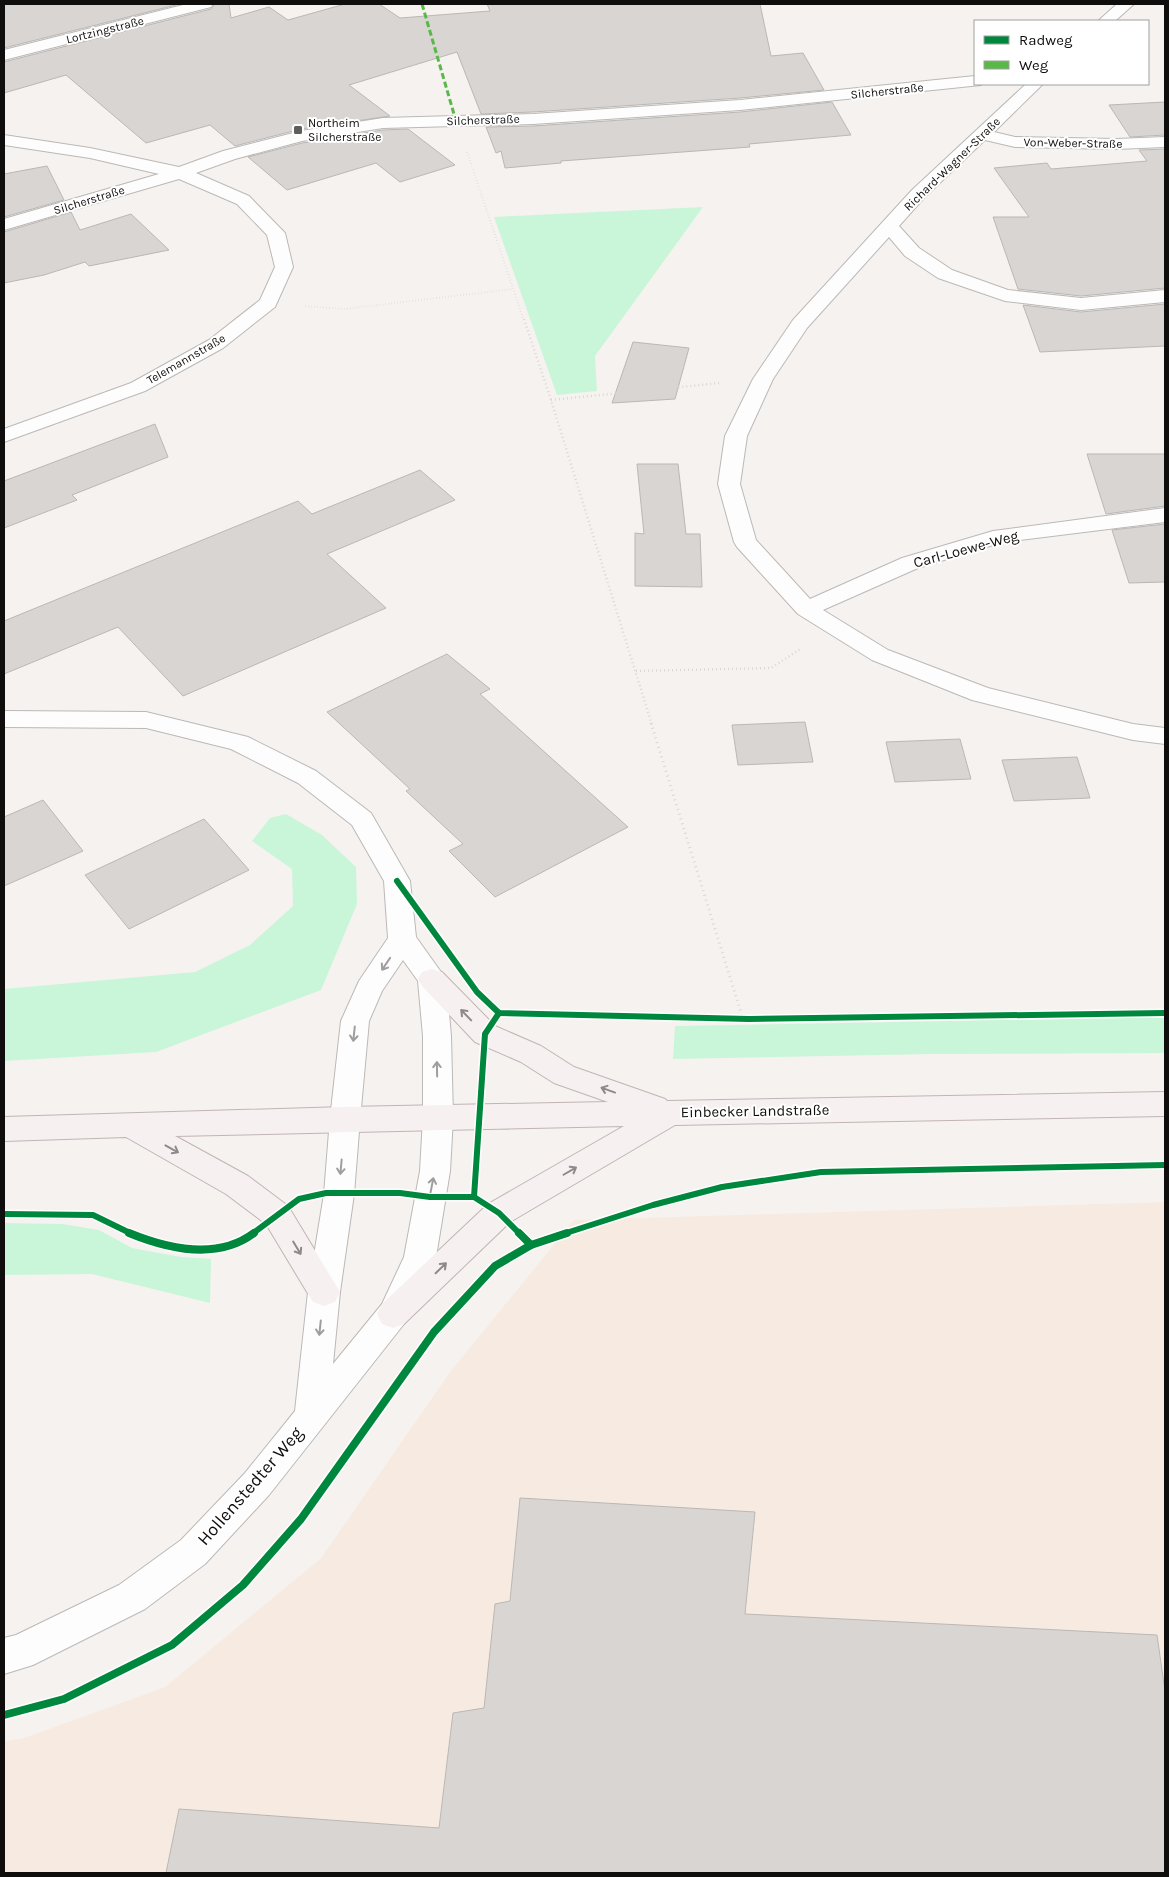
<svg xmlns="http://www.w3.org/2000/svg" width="1169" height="1877" font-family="Karla,sans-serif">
<rect width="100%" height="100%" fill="#f6f2f0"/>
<path fill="#f7ebe1" d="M 1165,1202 L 1165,1873 L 4,1873 L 4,1741 L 24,1738 L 165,1687 L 321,1558 L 450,1372 L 574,1220 Z"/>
<g fill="#c9f6d8">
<path d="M 703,207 L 595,356 L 597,391 L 557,395 L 494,217 Z"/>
<path d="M 286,814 L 322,835 L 356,867 L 357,904 L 321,990 L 156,1052 L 4,1061 L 4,989 L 195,972 L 250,945 L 293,906 L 292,869 L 252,841 L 270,818 Z"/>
<path d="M 1121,1018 L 1165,1018 L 1165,1053 L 932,1054 L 673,1059 L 675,1026 Z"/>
<path d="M 4,1223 L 63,1224 L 99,1230 L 132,1248 L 181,1257 L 211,1259 L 210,1303 L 92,1274 L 4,1275 Z"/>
</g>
<g fill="#d8d5d3" stroke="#bab7b5">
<path d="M 4,4 L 180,4 L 4,48 Z"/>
<path d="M 215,4 L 229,4 L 231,18 L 269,7 L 288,20 L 345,4 L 379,4 L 400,18 L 490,11 L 487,4 L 760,4 L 771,56 L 803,53 L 824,90 L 740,98 L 533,112 L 481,114 L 457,52 L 349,85 L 390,116 L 301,129 L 235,146 L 210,125 L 146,143 L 66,75 L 4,93 L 4,62 L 211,9 Z"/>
<path d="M 832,102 L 851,135 L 749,144 L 750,147 L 561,161 L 561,163 L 505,168 L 501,151 L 496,153 L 486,127 L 533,126 L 740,112 Z"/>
<path d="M 1165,102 L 1165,135 L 1130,137 L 1109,105 Z"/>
<path d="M 408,129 L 455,165 L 400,182 L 376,163 L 287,190 L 248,157 L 302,143 L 383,130 Z"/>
<path d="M 1165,149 L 1165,288 L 1081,296 L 1018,289 L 993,217 L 1029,217 L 994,168 L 1047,163 L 1051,169 L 1147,161 L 1139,150 Z"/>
<path d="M 47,166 L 64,200 L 4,217 L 4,174 Z"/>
<path d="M 71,212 L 80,230 L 131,214 L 169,250 L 89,266 L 85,262 L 44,275 L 4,283 L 4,232 Z"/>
<path d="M 1165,304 L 1165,346 L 1040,352 L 1023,305 L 1081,312 Z"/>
<path d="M 633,342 L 689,348 L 675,399 L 612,403 Z"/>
<path d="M 155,424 L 168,457 L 72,495 L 77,500 L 4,528 L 4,481 Z"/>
<path d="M 1087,454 L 1165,454 L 1165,506 L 1106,514 Z"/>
<path d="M 637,464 L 678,464 L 686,534 L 700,534 L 702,587 L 635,586 L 635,533 L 644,534 Z"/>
<path d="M 420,470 L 455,500 L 327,554 L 386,608 L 183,696 L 118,627 L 4,674 L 4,621 L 298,501 L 312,514 Z"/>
<path d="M 1165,524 L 1165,582 L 1129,583 L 1112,530 Z"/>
<path d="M 447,654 L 490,689 L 480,694 L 628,827 L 495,897 L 449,851 L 463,844 L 406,791 L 410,789 L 327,712 Z"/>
<path d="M 805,722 L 813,762 L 738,765 L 732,725 Z"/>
<path d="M 960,739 L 971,779 L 895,782 L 886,742 Z"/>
<path d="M 1077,757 L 1090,798 L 1014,801 L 1002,760 Z"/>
<path d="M 43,800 L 83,851 L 4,886 L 4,817 Z"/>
<path d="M 204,819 L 249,870 L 129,929 L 85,875 Z"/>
<path d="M 520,1498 L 755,1512 L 745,1614 L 1157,1635 L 1165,1691 L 1165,1873 L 166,1873 L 179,1809 L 439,1828 L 453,1713 L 484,1708 L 495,1604 L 510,1601 Z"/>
</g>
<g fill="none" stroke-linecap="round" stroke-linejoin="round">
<g stroke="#bbb8b6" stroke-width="2">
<g id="street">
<path d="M 187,4 L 213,4 L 211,7 L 4,60 L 4,50 Z"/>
<path d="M 1117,4 L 1134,4 L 1115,21 L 1098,21 Z"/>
<path d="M 975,76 L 975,84 L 981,85 L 740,110 L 533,124 L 383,128 L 302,141 L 235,159 L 196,173 L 249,196 L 285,233 L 293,267 L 275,307 L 223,348 L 145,391 L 4,442 L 4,429 L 131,383 L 209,340 L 260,300 L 275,267 L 267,235 L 237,204 L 179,179 L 4,230 L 4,219 L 159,174 L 90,158 L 4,145 L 4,135 L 90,148 L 179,167 L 223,151 L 301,131 L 383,118 L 533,114 L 740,100 Z"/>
<path d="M 1026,84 L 1043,84 L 994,132 L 1015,137 L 1116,139 L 1165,137 L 1165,147 L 1116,149 L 1015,147 L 985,140 L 924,198 L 899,226 L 919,248 L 952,270 L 1008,290 L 1081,298 L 1165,290 L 1165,302 L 1081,310 L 1005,301 L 938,278 L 905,256 L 889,237 L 807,328 L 773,379 L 747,436 L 740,484 L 756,540 L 810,599 L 902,558 L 993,531 L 1165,508 L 1165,522 L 1003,542 L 918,568 L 823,610 L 888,650 L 988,688 L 1133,724 L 1165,728 L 1165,744 L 1133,740 L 972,700 L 872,660 L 798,614 L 737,547 L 734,542 L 718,484 L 725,436 L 753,379 L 793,320 L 912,190 Z"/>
<path d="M 4,711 L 146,712 L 248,737 L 316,771 L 371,813 L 410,881 L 416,937 L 446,979 L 451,1036 L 453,1118 L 449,1126 L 438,1130 L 427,1126 L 423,1118 L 423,1036 L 418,981 L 403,960 L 382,991 L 369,1021 L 360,1119 L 356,1127 L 345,1131 L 334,1127 L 330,1119 L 341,1021 L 359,981 L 388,938 L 384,881 L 352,825 L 298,783 L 231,749 L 146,728 L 4,727 Z"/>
</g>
</g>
<g stroke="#bbb8b6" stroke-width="2">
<path id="secondary" d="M 438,1106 L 449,1110 L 453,1118 L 450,1171 L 436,1257 L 404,1324 L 269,1495 L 205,1564 L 145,1609 L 33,1665 L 4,1674 L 4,1638 L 16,1635 L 119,1585 L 181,1540 L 245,1473 L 295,1411 L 308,1292 L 324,1194 L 330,1119 L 334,1111 L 345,1107 L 356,1111 L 360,1119 L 354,1194 L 340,1292 L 333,1364 L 382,1304 L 404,1257 L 420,1171 L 423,1118 L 427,1110 Z"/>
</g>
<g stroke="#c1b4b5" stroke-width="2">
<path id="primary" d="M 432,969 L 442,972 L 495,1026 L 541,1046 L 574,1067 L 665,1099 L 667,1101 L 1165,1092 L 1165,1116 L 675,1125 L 510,1222 L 404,1324 L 393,1328 L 382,1324 L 377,1314 L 382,1304 L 488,1204 L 624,1126 L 175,1136 L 248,1176 L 288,1206 L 340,1292 L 335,1302 L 324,1306 L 313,1302 L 266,1224 L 226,1194 L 126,1137 L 4,1141 L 4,1117 L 345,1107 L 608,1102 L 554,1083 L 521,1062 L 475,1042 L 422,986 L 418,979 L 422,972 Z"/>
</g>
<g stroke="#d9d8d6" stroke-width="2" stroke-dasharray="0.5 2.5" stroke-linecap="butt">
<path d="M 467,152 L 524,321"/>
<path d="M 305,306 L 344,309 L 513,289"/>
</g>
<g stroke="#d9d8d6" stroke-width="2.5" stroke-dasharray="1 3" stroke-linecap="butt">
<path d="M 524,319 L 551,400 L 652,725"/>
<path d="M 551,400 L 720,383"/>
<path d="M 636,671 L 771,668 L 802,648"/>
</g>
<path stroke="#d9d8d6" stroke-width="3" stroke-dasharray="1 4" stroke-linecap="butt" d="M 651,723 L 743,1019"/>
<use href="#street" fill="#fefdfd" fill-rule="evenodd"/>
<use href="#secondary" fill="#fefdfd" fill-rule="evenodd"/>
<use href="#primary" fill="#f6f0f1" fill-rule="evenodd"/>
<path stroke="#58b947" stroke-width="3" stroke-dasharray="6 3" stroke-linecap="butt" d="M 422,4 L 456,121"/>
<g stroke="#fff" stroke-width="9">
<g id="cycleway-far1">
<path d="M 397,881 L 477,992 L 499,1013 L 749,1019 L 1165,1013"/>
<path d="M 474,1197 L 485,1034 L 499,1013"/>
<path d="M 4,1214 L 93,1215 L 132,1234"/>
<path d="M 252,1234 L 299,1199 L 326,1193 L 400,1193 L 430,1197 L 474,1197 L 499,1213 L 520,1234"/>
<path d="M 563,1234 L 653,1205 L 722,1187 L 821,1172 L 1165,1165"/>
</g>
</g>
<g stroke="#fff" stroke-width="11">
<g id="cycleway">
<path d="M 129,1233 C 168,1249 217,1261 254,1233"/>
<path d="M 519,1233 L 531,1245"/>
<path d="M 4,1715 L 64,1699 L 172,1645 L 243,1585 L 301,1519 L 434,1332 L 495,1266 L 531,1245 L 567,1233"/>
</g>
</g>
<use href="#cycleway-far1" stroke="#00873e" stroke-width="6"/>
<use href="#cycleway" stroke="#00873e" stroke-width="8"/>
</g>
<defs><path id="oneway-shaft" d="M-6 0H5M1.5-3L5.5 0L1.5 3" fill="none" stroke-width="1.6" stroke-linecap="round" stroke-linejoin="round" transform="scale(1.25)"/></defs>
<g stroke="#9f9d9d">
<use href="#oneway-shaft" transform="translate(386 964) rotate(124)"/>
<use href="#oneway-shaft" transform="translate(354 1034) rotate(96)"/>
<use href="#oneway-shaft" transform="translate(437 1069) rotate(-91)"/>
<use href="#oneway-shaft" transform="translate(341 1167) rotate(95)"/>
<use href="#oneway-shaft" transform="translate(432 1185) rotate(-79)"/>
<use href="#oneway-shaft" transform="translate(320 1328) rotate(96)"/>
</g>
<g stroke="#8e8a8a">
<use href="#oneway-shaft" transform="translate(466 1015) rotate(-134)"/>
<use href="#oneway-shaft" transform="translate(608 1090) rotate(-160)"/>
<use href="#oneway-shaft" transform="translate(172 1149) rotate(29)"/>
<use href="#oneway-shaft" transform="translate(570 1171) rotate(-30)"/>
<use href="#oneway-shaft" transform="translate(297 1248) rotate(59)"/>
<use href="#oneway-shaft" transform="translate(441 1268) rotate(-44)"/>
</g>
<rect fill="#605e5c" stroke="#fff" stroke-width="2" x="293" y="125" width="10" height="10" rx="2.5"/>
<g text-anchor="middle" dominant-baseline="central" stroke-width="4" stroke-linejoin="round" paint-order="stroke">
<g font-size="12" fill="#100e0d" stroke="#fff">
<text transform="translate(105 30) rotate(-14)">Lortzingstraße</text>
<text transform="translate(887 91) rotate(-6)">Silcherstraße</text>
<text transform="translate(483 120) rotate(-2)">Silcherstraße</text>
<text transform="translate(1073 143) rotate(1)">Von-Weber-Straße</text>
<text transform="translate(952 164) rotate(-44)">Richard-Wagner-Straße</text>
<text transform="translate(89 200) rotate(-17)">Silcherstraße</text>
<text transform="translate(186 359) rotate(-30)">Telemannstraße</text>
</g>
<g font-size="12" fill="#100e0d" stroke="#fff" text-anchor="start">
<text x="308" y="123">Northeim<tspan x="308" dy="14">Silcherstraße</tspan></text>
</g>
<g font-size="15" fill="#100e0d" stroke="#fff">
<text transform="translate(966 549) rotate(-15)">Carl-Loewe-Weg</text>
<text transform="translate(755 1111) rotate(-1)">Einbecker Landstraße</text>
</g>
<g font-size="18" fill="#100e0d" stroke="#fff">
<text transform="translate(250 1486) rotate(-49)">Hollenstedter Weg</text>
</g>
</g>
<rect width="1169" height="1877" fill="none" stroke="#100e0d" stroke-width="10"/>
<rect x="974" y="20" width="175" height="65" fill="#ffffff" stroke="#9f9f9e"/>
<rect x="984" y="36" width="25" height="8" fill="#00873e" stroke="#9f9f9e"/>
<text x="1019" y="45" font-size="15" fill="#100e0d">Radweg</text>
<rect x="984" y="61" width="25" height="8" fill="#58b947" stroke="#9f9f9e"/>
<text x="1019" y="70" font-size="15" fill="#100e0d">Weg</text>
</svg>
